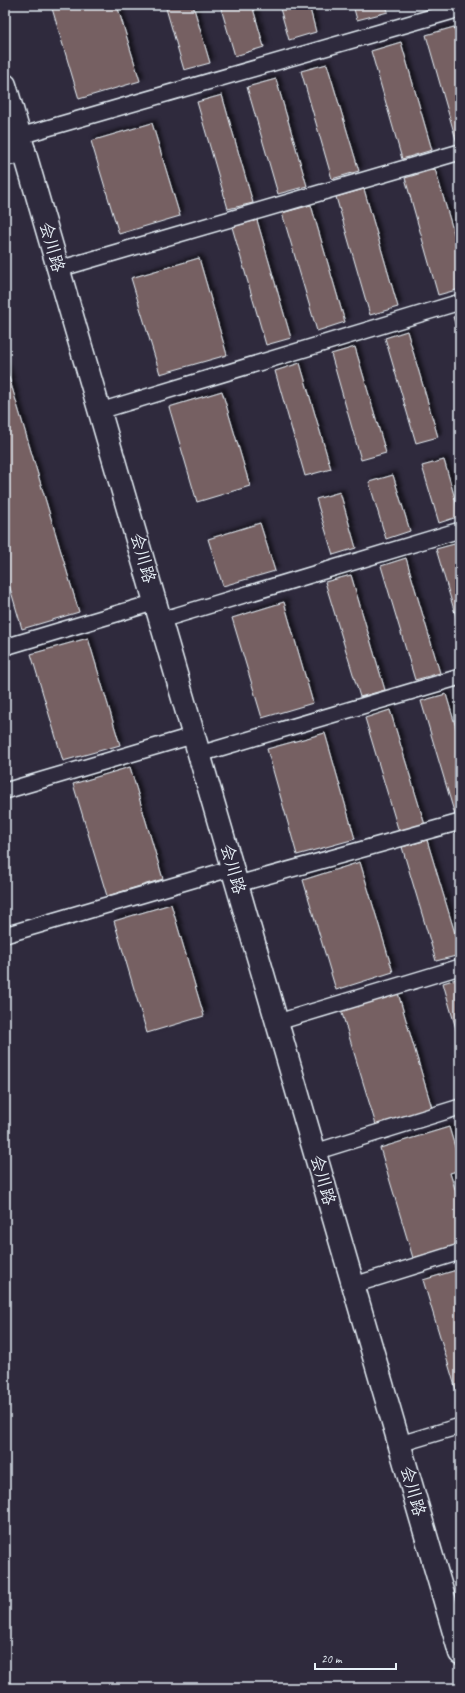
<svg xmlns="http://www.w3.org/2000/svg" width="465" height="1693" font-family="Caveat,'LXGW WenKai TC',sans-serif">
<defs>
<filter id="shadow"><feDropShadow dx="3.5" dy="-3.5" stdDeviation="2" flood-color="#0009"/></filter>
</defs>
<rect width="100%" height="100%" fill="#2f2a3d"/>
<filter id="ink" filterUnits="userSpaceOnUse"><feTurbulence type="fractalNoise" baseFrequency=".025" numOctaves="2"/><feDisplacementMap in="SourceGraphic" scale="8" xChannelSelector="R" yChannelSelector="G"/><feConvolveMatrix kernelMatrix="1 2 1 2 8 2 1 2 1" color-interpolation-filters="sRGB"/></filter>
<g filter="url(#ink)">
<g fill="#766162" stroke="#e8f1f8" filter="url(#shadow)">
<path d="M 51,5 L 117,5 L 140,81 L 79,99 Z"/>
<path d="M 165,5 L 193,5 L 210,63 L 184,70 Z"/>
<path d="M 220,5 L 252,5 L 264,47 L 235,56 Z"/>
<path d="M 279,5 L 309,5 L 316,32 L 289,40 Z"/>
<path d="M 353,5 L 386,5 L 388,12 L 357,20 Z"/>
<path d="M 454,27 L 460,48 L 460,142 L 457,143 L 426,35 Z"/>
<path d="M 401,42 L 432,150 L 402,159 L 371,51 Z"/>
<path d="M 327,64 L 359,171 L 332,179 L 301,71 Z"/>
<path d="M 276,79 L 307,186 L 278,194 L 247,87 Z"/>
<path d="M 222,95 L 253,203 L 228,209 L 197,102 Z"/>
<path d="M 152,123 L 180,216 L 119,234 L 91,141 Z"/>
<path d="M 435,169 L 460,254 L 460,289 L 438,295 L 405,178 Z"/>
<path d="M 364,189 L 398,307 L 370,315 L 336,197 Z"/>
<path d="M 311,205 L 345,322 L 317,331 L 282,213 Z"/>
<path d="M 257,220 L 291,338 L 266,345 L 232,227 Z"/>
<path d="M 199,258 L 227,355 L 160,374 L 131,278 Z"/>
<path d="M 460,315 L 460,339 L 453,317 Z"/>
<path d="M 407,331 L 438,437 L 416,443 L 385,338 Z"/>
<path d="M 355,347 L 386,453 L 361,460 L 331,354 Z"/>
<path d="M 300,363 L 331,469 L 305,476 L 275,371 Z"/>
<path d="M 5,364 L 79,612 L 22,629 L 5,571 Z"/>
<path d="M 222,391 L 250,486 L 197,502 L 169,407 Z"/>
<path d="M 444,460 L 460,516 L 439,523 L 422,466 Z"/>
<path d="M 393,475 L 410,531 L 386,539 L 369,482 Z"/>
<path d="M 340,492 L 356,548 L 333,555 L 316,499 Z"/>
<path d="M 260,523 L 275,571 L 223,586 L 208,539 Z"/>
<path d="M 458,543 L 460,551 L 460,630 L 436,549 Z"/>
<path d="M 406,558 L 440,673 L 415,680 L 381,566 Z"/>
<path d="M 351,575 L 385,690 L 360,697 L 325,582 Z"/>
<path d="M 284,602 L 313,703 L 262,718 L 232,618 Z"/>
<path d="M 88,638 L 120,745 L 63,761 L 31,654 Z"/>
<path d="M 446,694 L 460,741 L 460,814 L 455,815 L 421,701 Z"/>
<path d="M 390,710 L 425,825 L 399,832 L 365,718 Z"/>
<path d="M 325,733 L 355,839 L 297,855 L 267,749 Z"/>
<path d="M 130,767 L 163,879 L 107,896 L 73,784 Z"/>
<path d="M 427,840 L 460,950 L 460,955 L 436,961 L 402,847 Z"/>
<path d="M 360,862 L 393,972 L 336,990 L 303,880 Z"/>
<path d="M 171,904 L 204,1016 L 147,1033 L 114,921 Z"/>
<path d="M 460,978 L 460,1043 L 443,983 Z"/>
<path d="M 398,993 L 432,1108 L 376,1125 L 341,1010 Z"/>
<path d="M 449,1127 L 460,1164 L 460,1170 L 450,1173 L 460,1205 L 460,1244 L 413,1258 L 380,1148 Z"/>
<path d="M 460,1269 L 460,1403 L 423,1280 Z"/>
</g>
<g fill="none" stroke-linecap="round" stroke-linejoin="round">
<g stroke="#e8f1f8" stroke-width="18">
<g id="lane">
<path d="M 20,136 L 460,9"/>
<path d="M 59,269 L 460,152"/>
<path d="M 100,411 L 460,302"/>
<path d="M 161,620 L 460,530"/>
<path d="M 5,647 L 156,602"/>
<path d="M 200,754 L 460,677"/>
<path d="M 5,791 L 195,735"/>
<path d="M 238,884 L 460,822"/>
<path d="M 5,935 L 233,868"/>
<path d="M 278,1022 L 460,967"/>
<path d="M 315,1152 L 460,1107"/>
<path d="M 354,1285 L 460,1252"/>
<path d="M 400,1444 L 460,1426"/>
</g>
</g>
<g stroke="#e8f1f8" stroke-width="25">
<path id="street" d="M 5,155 L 24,150"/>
</g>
<g stroke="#e8f1f8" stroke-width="25">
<path id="secondary" d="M 5,85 L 460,1653"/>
</g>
<use href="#lane" stroke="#2f2a3d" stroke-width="15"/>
<use href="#street" stroke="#2f2a3d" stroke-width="22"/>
<use href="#secondary" stroke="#2f2a3d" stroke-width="22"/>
</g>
</g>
<g text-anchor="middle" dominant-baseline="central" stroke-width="3.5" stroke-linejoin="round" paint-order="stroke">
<g font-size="17" fill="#e8f1f8" stroke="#2f2a3d">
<text transform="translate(52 247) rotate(74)">会川路</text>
<text transform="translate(143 558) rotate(74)">会川路</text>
<text transform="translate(233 869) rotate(74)">会川路</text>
<text transform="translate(323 1180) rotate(74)">会川路</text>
<text transform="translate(413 1491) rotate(74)">会川路</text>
</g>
</g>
<rect width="465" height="1693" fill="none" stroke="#2f2a3d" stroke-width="20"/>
<rect x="10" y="10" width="445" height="1673" fill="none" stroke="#e8f1f8" stroke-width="1.5" filter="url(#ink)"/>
<path d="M315 1663v6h81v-6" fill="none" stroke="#e8f1f8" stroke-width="2"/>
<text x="321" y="1663" font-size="12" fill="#e8f1f8" stroke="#2f2a3d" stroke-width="3" paint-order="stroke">20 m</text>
</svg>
